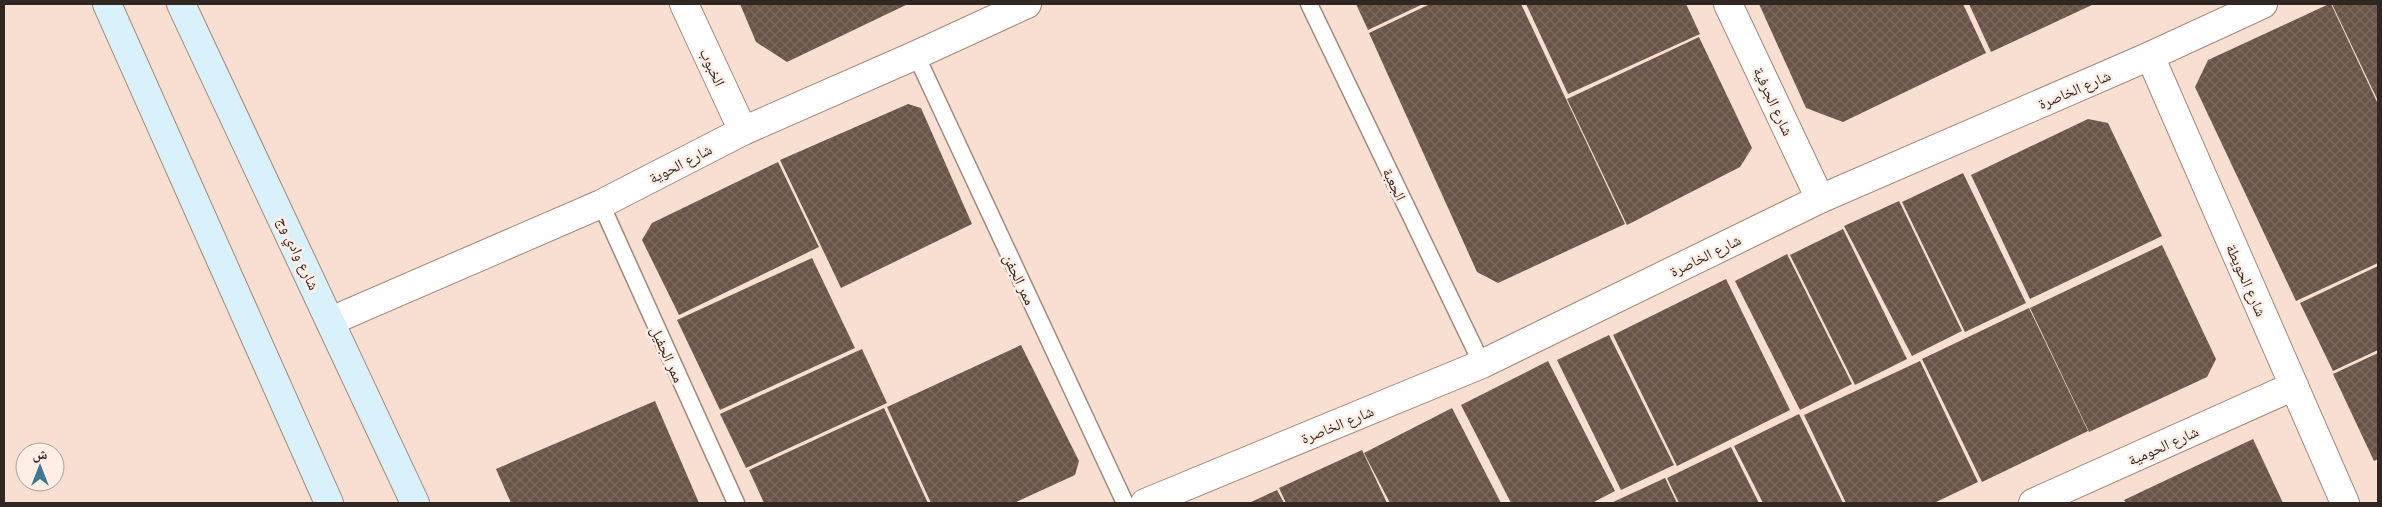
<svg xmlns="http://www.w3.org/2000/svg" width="2382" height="507" font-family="'Open Sans','Noto Naskh Arabic',sans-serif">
<defs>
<pattern id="building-cross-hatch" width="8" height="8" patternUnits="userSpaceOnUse" patternTransform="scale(1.25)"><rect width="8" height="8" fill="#6a5449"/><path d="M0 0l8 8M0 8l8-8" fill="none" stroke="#7b6960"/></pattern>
</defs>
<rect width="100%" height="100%" fill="#f9dfd1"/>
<g fill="url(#building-cross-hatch)">
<path d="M 740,4 L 908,4 L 787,62 L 756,42 Z"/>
<path d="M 1356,4 L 1423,4 L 1368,30 Z"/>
<path d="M 1430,4 L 1521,4 L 1625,224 L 1498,283 L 1477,272 L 1369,33 Z"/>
<path d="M 1526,4 L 1686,4 L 1700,34 L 1568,94 Z"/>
<path d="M 1759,4 L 1963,4 L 1986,53 L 1843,122 L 1806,108 Z"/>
<path d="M 1969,4 L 2094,4 L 1991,52 Z"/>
<path d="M 2329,4 L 2331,4 L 2378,104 L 2378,263 L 2296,301 L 2195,87 L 2208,60 Z"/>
<path d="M 2332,4 L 2378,4 L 2378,101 Z"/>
<path d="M 1699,37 L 1752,148 L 1740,167 L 1627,225 L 1567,99 Z"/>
<path d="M 908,104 L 921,108 L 972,224 L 841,288 L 780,160 Z"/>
<path d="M 2088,119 L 2108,123 L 2162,236 L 2030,299 L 1971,175 Z"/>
<path d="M 778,162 L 819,247 L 679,315 L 642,240 L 652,223 Z"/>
<path d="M 1963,173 L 2026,303 L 1965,332 L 1902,202 Z"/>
<path d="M 1899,201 L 1962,331 L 1912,356 L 1844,226 Z"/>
<path d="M 1843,229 L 1907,359 L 1855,385 L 1790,255 Z"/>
<path d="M 2162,245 L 2216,359 L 2207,377 L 2089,432 L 2030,308 Z"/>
<path d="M 1787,254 L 1852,384 L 1800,410 L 1735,281 Z"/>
<path d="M 812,258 L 855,348 L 720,410 L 677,320 Z"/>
<path d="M 2378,266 L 2378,350 L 2333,371 L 2300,303 Z"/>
<path d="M 1726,279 L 1790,410 L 1677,466 L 1613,335 Z"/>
<path d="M 2029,308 L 2088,431 L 1982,482 L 1922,359 Z"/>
<path d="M 1609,335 L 1674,465 L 1621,490 L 1557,360 Z"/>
<path d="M 1021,345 L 1079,461 L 1075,475 L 1014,503 L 931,503 L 887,407 Z"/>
<path d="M 862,349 L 887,403 L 746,468 L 720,414 Z"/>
<path d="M 2378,353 L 2378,459 L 2374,461 L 2333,374 Z"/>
<path d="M 1548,361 L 1615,491 L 1592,503 L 1511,503 L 1461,405 Z"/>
<path d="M 1920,361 L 1978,482 L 1934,503 L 1846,503 L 1804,415 Z"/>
<path d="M 655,401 L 699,503 L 511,503 L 496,469 Z"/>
<path d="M 884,408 L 928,503 L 764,503 L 749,470 Z"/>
<path d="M 1452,408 L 1501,503 L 1390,503 L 1364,453 Z"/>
<path d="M 1799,414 L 1843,503 L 1763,503 L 1734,446 Z"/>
<path d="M 2253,439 L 2283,503 L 2126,503 L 2124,500 Z"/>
<path d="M 1731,447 L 1759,503 L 1679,503 L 1667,478 Z"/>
<path d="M 1362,450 L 1387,503 L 1286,503 L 1279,488 Z"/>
<path d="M 1665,478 L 1677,503 L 1611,503 Z"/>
<path d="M 1277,490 L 1284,503 L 1249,503 Z"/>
</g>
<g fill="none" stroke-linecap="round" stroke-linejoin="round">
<g stroke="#a0897c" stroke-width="19">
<g id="lane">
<path d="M 1309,4 L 1482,364"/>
<path d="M 916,55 L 1125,503"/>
<path d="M 601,204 L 736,503"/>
</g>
</g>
<g stroke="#a0897c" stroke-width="30">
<g id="street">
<path d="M 684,4 L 743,131"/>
<path d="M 1728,4 L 1820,199"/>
<path d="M 2150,56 L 2345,503"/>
<path d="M 331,321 L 601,204 L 743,131 L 916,55 L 1027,4"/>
<path d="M 1145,503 L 1482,364 L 1820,199 L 2150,56 L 2263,4"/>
<path d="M 2033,503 L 2294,386"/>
</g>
</g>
<g stroke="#a0897c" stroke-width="30">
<g id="secondary">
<path d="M 107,4 L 329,503"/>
<path d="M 181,4 L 415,503"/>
</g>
</g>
<use href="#lane" stroke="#fff" stroke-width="16"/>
<use href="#street" stroke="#fff" stroke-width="28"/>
<use href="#secondary" stroke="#d9f1fb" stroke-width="28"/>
</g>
<g text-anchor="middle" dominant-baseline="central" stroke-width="5" stroke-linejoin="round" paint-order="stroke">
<g font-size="15" fill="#312722" stroke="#feeee6">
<text transform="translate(713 67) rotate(65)">الخبوب</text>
<text transform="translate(2074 89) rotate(-23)">شارع الخاصرة</text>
<text transform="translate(1774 101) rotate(65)">شارع الجرفية</text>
<text transform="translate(680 163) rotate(-27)">شارع الحوية</text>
<text transform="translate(1395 184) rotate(64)">الجعبة</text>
<text transform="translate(299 253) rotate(65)">شارع وادي وج</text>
<text transform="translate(1705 255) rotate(-26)">شارع الخاصرة</text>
<text transform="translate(1020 279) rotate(65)">ممر الجفن</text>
<text transform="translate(2247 280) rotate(66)">شارع الحويطة</text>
<text transform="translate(668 354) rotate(66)">ممر الجفيل</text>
<text transform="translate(1337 424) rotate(-22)">شارع الخاصرة</text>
<text transform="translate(2163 445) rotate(-24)">شارع الحومية</text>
</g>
</g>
<rect width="2382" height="507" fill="none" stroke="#312722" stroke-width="10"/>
<g transform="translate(40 467)"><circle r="24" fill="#feeee6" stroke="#ac9e98"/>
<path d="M0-4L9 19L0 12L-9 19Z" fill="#3d7990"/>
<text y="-8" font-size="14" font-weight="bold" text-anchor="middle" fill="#312722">ش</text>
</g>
</svg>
